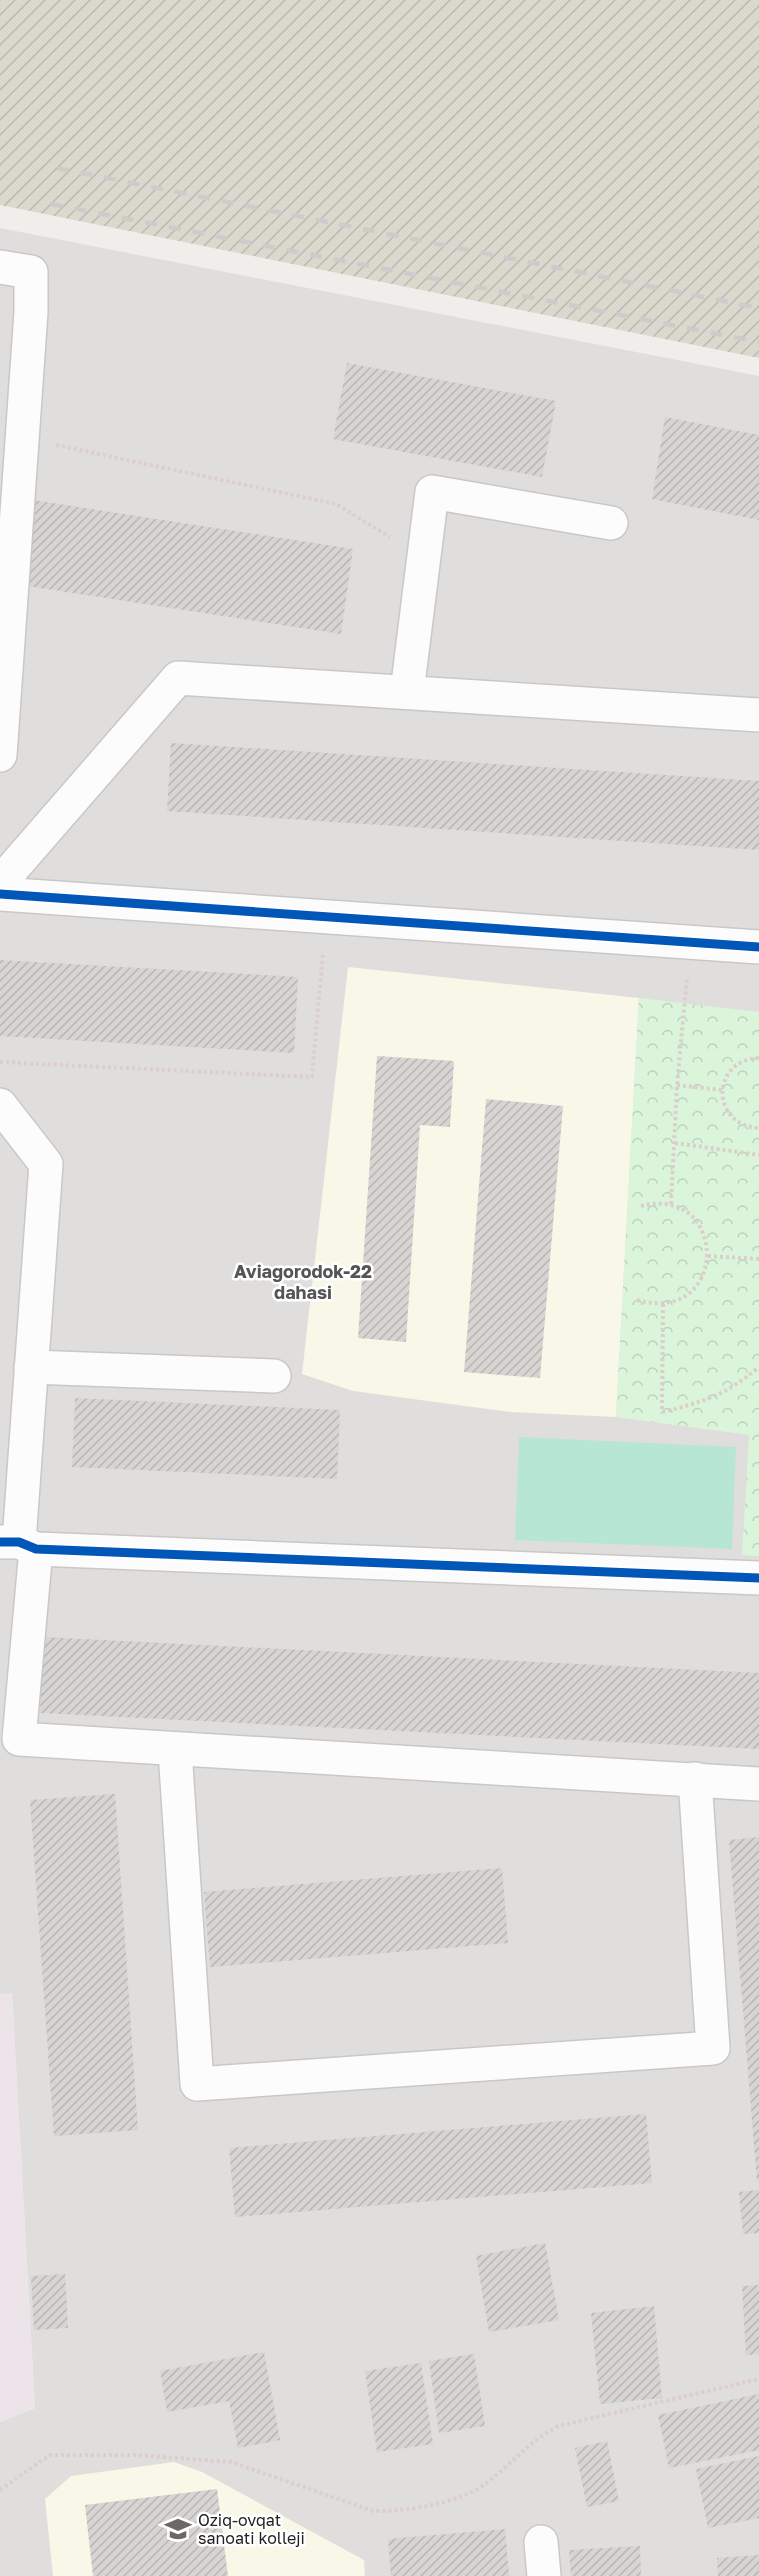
<svg xmlns="http://www.w3.org/2000/svg" width="759" height="2576" font-family="'Golos Text',sans-serif">
<defs>
<pattern id="construction-furrows" width="10" height="10" patternUnits="userSpaceOnUse" patternTransform="scale(1.5)"><rect width="10" height="10" fill="#d9d9cd"/><path d="M-1 1l2-2M0 10L10 0M9 11l2-2" fill="none" stroke="#babab0"/></pattern>
<pattern id="park-crowns" width="20" height="18" patternUnits="userSpaceOnUse" patternTransform="scale(1.5)"><rect width="20" height="18" fill="#daf5da"/><path d="M2 6a3 3 0 1 1 6 0M12 15a3 3 0 1 1 6 0" fill="none" stroke="#bbd2bb"/></pattern>
<pattern id="building-hatch" width="6" height="6" patternUnits="userSpaceOnUse" patternTransform="scale(1.5)"><rect width="6" height="6" fill="#d7d4d2"/><path d="M-1 1l2-2M0 6l6-6M5 7l2-2" fill="none" stroke="#b8b6b4"/></pattern>
</defs>
<rect width="100%" height="100%" fill="#f0eeeb"/>
<path fill="#dfdedc" d="M 0,228 L 759,376 L 759,2576 L 0,2576 L 0,2422 L 35,2408 L 12,1994 L 0,1994 Z"/>
<path fill="#ede4e9" d="M 12,1993 L 35,2408 L 0,2422 L 0,1994 Z"/>
<g fill="#f8f7e8">
<path d="M 348,967 L 639,998 L 616,1417 L 510,1412 L 353,1391 L 302,1374 Z"/>
<path d="M 174,2462 L 202,2472 L 364,2560 L 365,2576 L 53,2576 L 45,2499 L 71,2476 Z"/>
</g>
<path fill="url(#construction-furrows)" d="M 0,0 L 759,0 L 759,358 L 0,205 Z"/>
<path fill="url(#park-crowns)" d="M 639,998 L 759,1012 L 759,1556 L 742,1555 L 749,1435 L 616,1417 Z"/>
<path fill="#b7e6d2" d="M 519,1437 L 736,1447 L 732,1549 L 515,1540 Z"/>
<g fill="url(#building-hatch)">
<path d="M 347,363 L 556,401 L 542,477 L 333,439 Z"/>
<path d="M 665,417 L 759,435 L 759,520 L 652,499 Z"/>
<path d="M 26,499 L 353,549 L 341,634 L 14,584 Z"/>
<path d="M 171,743 L 759,781 L 759,850 L 167,811 Z"/>
<path d="M 0,960 L 298,977 L 294,1053 L 0,1036 Z"/>
<path d="M 377,1056 L 454,1061 L 450,1127 L 420,1125 L 406,1342 L 358,1338 Z"/>
<path d="M 486,1099 L 563,1106 L 540,1378 L 464,1372 Z"/>
<path d="M 75,1398 L 340,1410 L 337,1479 L 72,1467 Z"/>
<path d="M 43,1637 L 759,1673 L 759,1749 L 40,1713 Z"/>
<path d="M 115,1794 L 138,2130 L 54,2136 L 30,1800 Z"/>
<path d="M 759,1837 L 759,2181 L 757,2181 L 729,1840 Z"/>
<path d="M 502,1868 L 508,1943 L 210,1967 L 204,1892 Z"/>
<path d="M 646,2114 L 652,2183 L 235,2217 L 229,2148 Z"/>
<path d="M 759,2190 L 759,2233 L 743,2234 L 739,2192 Z"/>
<path d="M 545,2243 L 559,2320 L 489,2332 L 476,2256 Z"/>
<path d="M 65,2274 L 68,2328 L 34,2330 L 31,2276 Z"/>
<path d="M 759,2285 L 759,2354 L 746,2355 L 742,2286 Z"/>
<path d="M 654,2306 L 662,2398 L 600,2404 L 591,2313 Z"/>
<path d="M 264,2352 L 280,2440 L 238,2448 L 229,2401 L 167,2412 L 160,2371 Z"/>
<path d="M 474,2354 L 485,2426 L 439,2433 L 429,2361 Z"/>
<path d="M 421,2363 L 433,2444 L 377,2452 L 365,2371 Z"/>
<path d="M 759,2394 L 759,2450 L 669,2468 L 658,2415 Z"/>
<path d="M 607,2441 L 619,2501 L 587,2507 L 575,2448 Z"/>
<path d="M 759,2456 L 759,2518 L 708,2528 L 696,2469 Z"/>
<path d="M 217,2489 L 228,2576 L 93,2576 L 85,2505 Z"/>
<path d="M 505,2529 L 509,2576 L 391,2576 L 388,2539 Z"/>
<path d="M 640,2546 L 641,2576 L 571,2576 L 569,2550 Z"/>
<path d="M 759,2555 L 759,2576 L 718,2576 L 717,2558 Z"/>
</g>
<g fill="none" stroke-linecap="round" stroke-linejoin="round">
<g stroke="#c9c8c7" stroke-width="36">
<g id="minor">
<path d="M 0,267 L 31,272 L 31,312 L 0,755"/>
<path d="M 407,692 L 432,492 L 611,523"/>
<path d="M 0,883 L 178,678 L 759,715"/>
<path d="M 0,894 L 759,947"/>
<path d="M 0,1105 L 46,1164 L 19,1542"/>
<path d="M 31,1367 L 274,1376"/>
<path d="M 0,1542 L 19,1542 L 36,1549 L 759,1578"/>
<path d="M 36,1549 L 19,1739 L 759,1784"/>
<path d="M 175,1750 L 197,2084 L 713,2048 L 695,1779"/>
<path d="M 541,2542 L 544,2576"/>
</g>
</g>
<g stroke="#dccecd" stroke-width="4" stroke-dasharray="3 3" stroke-linecap="butt">
<path d="M 56,445 L 336,504 L 390,537"/>
<path d="M 759,1058 C 710,1060 711,1126 759,1128"/>
<path d="M 0,1062 L 312,1077 L 323,953"/>
<path d="M 677,1085 L 722,1090"/>
<path d="M 675,1143 L 759,1155"/>
<path d="M 671,1204 L 677,1085 L 687,977"/>
<path d="M 708,1256 L 759,1259"/>
<path d="M 637,1300 C 730,1326 729,1184 641,1206"/>
<path d="M 663,1304 L 662,1412 C 703,1402 726,1395 759,1367"/>
<path d="M 0,2490 L 50,2455 L 137,2455 L 231,2462 L 373,2511 C 404,2512 461,2503 485,2484 C 512,2464 527,2443 558,2426 L 759,2379"/>
</g>
<use href="#minor" stroke="#fdfcfc" stroke-width="33"/>
<g stroke="#ccc" stroke-width="4.5" stroke-dasharray="12 12" stroke-linecap="butt">
<path d="M 57,168 L 759,308"/>
<path d="M 51,204 L 759,342"/>
</g>
<g stroke="#fff" stroke-width="13">
<g id="cycleway">
<path d="M 0,894 L 759,947"/>
<path d="M 0,1542 L 19,1542 L 36,1549 L 759,1578"/>
</g>
</g>
<use href="#cycleway" stroke="#0057b8" stroke-width="9"/>
</g>
<defs>
<g id="university-bare" transform="scale(2.07)"><path d="M0-5L7-2L0 1L-7-2ZM-4 1L0 2.5L4 1V4Q0 6-4 4Z" fill="#6a6968" stroke="#fff" stroke-width="2.5" paint-order="stroke"/></g>
</defs>
<g fill-rule="evenodd">
<use href="#university-bare" x="178" y="2529"/>
</g>
<g text-anchor="middle" dominant-baseline="central" stroke-width="5" stroke-linejoin="round" paint-order="stroke">
<g font-size="16" fill="#222" stroke="#fff" text-anchor="start">
<text x="198" y="2520">Oziq-ovqat<tspan x="198" dy="18">sanoati kolleji</tspan></text>
</g>
<g font-size="18" font-weight="bold" fill="#555" stroke="#fff">
<text x="303" y="1271">Aviagorodok-22<tspan x="303" dy="21">dahasi</tspan></text>
</g>
</g>
</svg>
